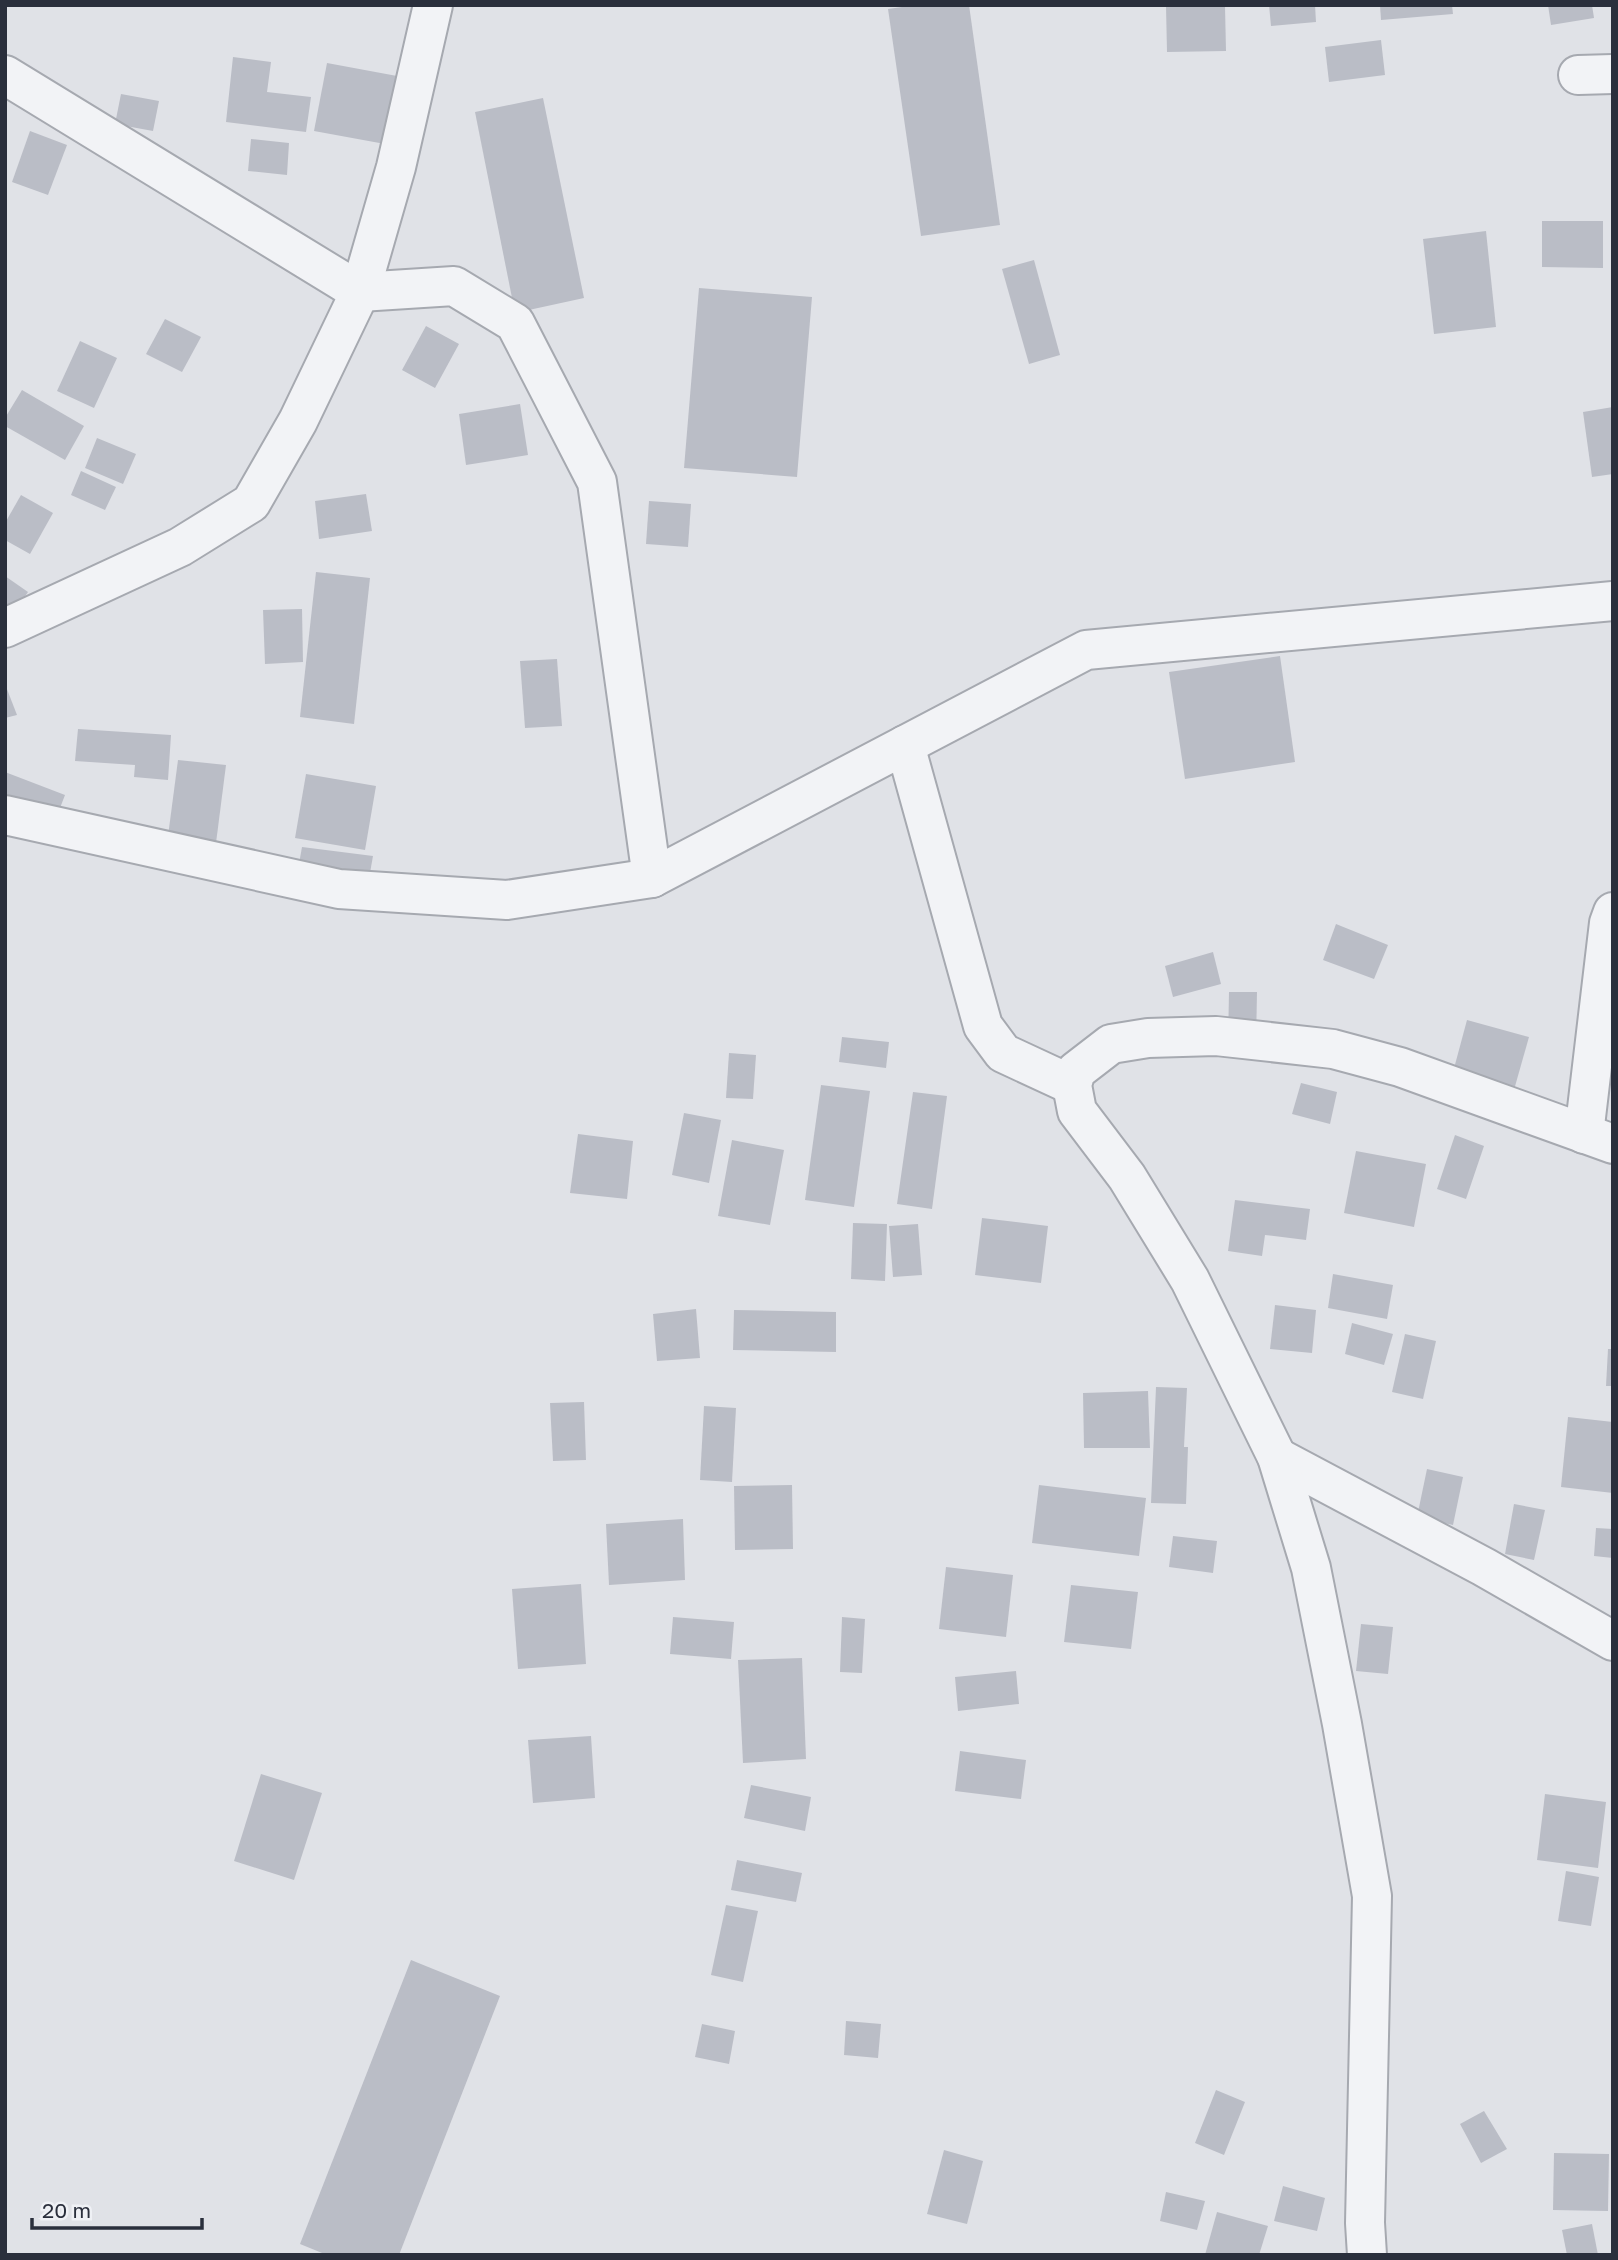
<svg xmlns="http://www.w3.org/2000/svg" width="1618" height="2260" font-family="'Golos Text',sans-serif">
<rect width="100%" height="100%" fill="#e0e2e7"/>
<g fill="#babdc6">
<path d="M 916,5 L 969,5 L 1000,225 L 921,236 L 888,9 Z"/>
<path d="M 1269,5 L 1315,5 L 1316,22 L 1271,26 Z"/>
<path d="M 1380,5 L 1452,5 L 1453,14 L 1381,20 Z"/>
<path d="M 1548,5 L 1592,5 L 1594,18 L 1551,25 Z"/>
<path d="M 1166,6 L 1225,6 L 1226,51 L 1167,52 Z"/>
<path d="M 1381,40 L 1385,75 L 1329,82 L 1325,47 Z"/>
<path d="M 233,57 L 271,62 L 267,92 L 311,97 L 306,132 L 226,122 Z"/>
<path d="M 327,63 L 397,76 L 385,144 L 314,131 Z"/>
<path d="M 121,94 L 159,101 L 153,131 L 115,124 Z"/>
<path d="M 543,98 L 584,298 L 515,313 L 475,112 Z"/>
<path d="M 30,131 L 67,145 L 48,195 L 12,182 Z"/>
<path d="M 251,139 L 289,143 L 287,175 L 248,171 Z"/>
<path d="M 1542,221 L 1603,221 L 1603,268 L 1542,267 Z"/>
<path d="M 1486,231 L 1496,327 L 1434,334 L 1423,239 Z"/>
<path d="M 1034,260 L 1060,355 L 1029,364 L 1002,269 Z"/>
<path d="M 699,288 L 812,297 L 797,477 L 684,468 Z"/>
<path d="M 165,319 L 201,337 L 182,372 L 146,354 Z"/>
<path d="M 426,326 L 459,344 L 435,388 L 402,370 Z"/>
<path d="M 80,341 L 117,358 L 94,408 L 57,391 Z"/>
<path d="M 22,390 L 84,426 L 65,460 L 5,426 L 5,418 Z"/>
<path d="M 520,404 L 528,455 L 466,465 L 459,414 Z"/>
<path d="M 1613,407 L 1613,474 L 1592,477 L 1583,412 Z"/>
<path d="M 97,438 L 136,454 L 123,484 L 85,468 Z"/>
<path d="M 81,471 L 116,487 L 105,510 L 71,495 Z"/>
<path d="M 366,494 L 372,531 L 319,539 L 315,501 Z"/>
<path d="M 21,495 L 53,513 L 30,554 L 5,540 L 5,523 Z"/>
<path d="M 649,501 L 691,504 L 688,547 L 646,544 Z"/>
<path d="M 316,572 L 370,578 L 354,724 L 300,717 Z"/>
<path d="M 5,576 L 28,592 L 10,618 L 5,614 Z"/>
<path d="M 302,609 L 303,662 L 265,664 L 263,610 Z"/>
<path d="M 1280,656 L 1295,762 L 1185,779 L 1169,672 Z"/>
<path d="M 557,659 L 562,726 L 525,728 L 520,661 Z"/>
<path d="M 5,684 L 17,715 L 5,718 Z"/>
<path d="M 78,729 L 171,735 L 168,780 L 134,777 L 135,765 L 75,761 Z"/>
<path d="M 178,760 L 226,765 L 216,843 L 168,836 Z"/>
<path d="M 5,772 L 65,795 L 55,821 L 5,801 Z"/>
<path d="M 306,774 L 376,786 L 365,850 L 295,838 Z"/>
<path d="M 302,847 L 373,856 L 368,884 L 297,875 Z"/>
<path d="M 1336,924 L 1388,945 L 1374,979 L 1323,960 Z"/>
<path d="M 1213,952 L 1221,984 L 1173,997 L 1165,966 Z"/>
<path d="M 1229,992 L 1257,992 L 1256,1044 L 1228,1043 Z"/>
<path d="M 1467,1020 L 1529,1037 L 1510,1104 L 1449,1087 Z"/>
<path d="M 842,1037 L 889,1042 L 886,1068 L 839,1062 Z"/>
<path d="M 729,1053 L 756,1055 L 753,1099 L 726,1098 Z"/>
<path d="M 1301,1083 L 1337,1092 L 1330,1124 L 1292,1114 Z"/>
<path d="M 821,1085 L 870,1091 L 854,1207 L 805,1200 Z"/>
<path d="M 913,1092 L 947,1096 L 932,1209 L 897,1204 Z"/>
<path d="M 684,1113 L 721,1120 L 709,1183 L 672,1175 Z"/>
<path d="M 578,1134 L 633,1141 L 627,1199 L 570,1193 Z"/>
<path d="M 1455,1135 L 1484,1146 L 1466,1199 L 1437,1189 Z"/>
<path d="M 732,1140 L 784,1150 L 770,1225 L 718,1216 Z"/>
<path d="M 1356,1151 L 1426,1164 L 1414,1227 L 1344,1213 Z"/>
<path d="M 1235,1200 L 1310,1209 L 1306,1240 L 1265,1235 L 1262,1256 L 1228,1251 Z"/>
<path d="M 982,1218 L 1048,1226 L 1041,1283 L 975,1275 Z"/>
<path d="M 853,1223 L 887,1224 L 885,1281 L 851,1279 Z"/>
<path d="M 918,1224 L 922,1275 L 893,1277 L 889,1226 Z"/>
<path d="M 1333,1274 L 1393,1285 L 1387,1319 L 1328,1308 Z"/>
<path d="M 1275,1305 L 1316,1310 L 1312,1353 L 1270,1349 Z"/>
<path d="M 696,1309 L 700,1358 L 657,1361 L 653,1314 Z"/>
<path d="M 734,1310 L 836,1312 L 836,1352 L 733,1350 Z"/>
<path d="M 1352,1323 L 1393,1334 L 1384,1365 L 1345,1354 Z"/>
<path d="M 1405,1334 L 1436,1341 L 1423,1399 L 1392,1392 Z"/>
<path d="M 1608,1349 L 1613,1349 L 1613,1386 L 1606,1386 Z"/>
<path d="M 1156,1387 L 1187,1388 L 1184,1447 L 1188,1447 L 1186,1504 L 1151,1503 Z"/>
<path d="M 1148,1391 L 1150,1448 L 1084,1448 L 1083,1393 Z"/>
<path d="M 584,1402 L 586,1460 L 553,1461 L 550,1403 Z"/>
<path d="M 704,1406 L 736,1408 L 732,1482 L 700,1480 Z"/>
<path d="M 1568,1417 L 1613,1422 L 1613,1493 L 1561,1487 Z"/>
<path d="M 1427,1469 L 1463,1477 L 1453,1525 L 1417,1517 Z"/>
<path d="M 792,1485 L 793,1549 L 735,1550 L 734,1486 Z"/>
<path d="M 1039,1485 L 1146,1498 L 1139,1556 L 1032,1543 Z"/>
<path d="M 1514,1504 L 1545,1510 L 1534,1560 L 1505,1554 Z"/>
<path d="M 683,1519 L 685,1580 L 609,1585 L 606,1524 Z"/>
<path d="M 1596,1528 L 1613,1529 L 1613,1558 L 1594,1556 Z"/>
<path d="M 1173,1536 L 1217,1541 L 1213,1573 L 1169,1567 Z"/>
<path d="M 946,1567 L 1013,1575 L 1006,1637 L 939,1629 Z"/>
<path d="M 581,1584 L 586,1664 L 518,1669 L 512,1589 Z"/>
<path d="M 1071,1585 L 1138,1592 L 1131,1649 L 1064,1642 Z"/>
<path d="M 673,1617 L 734,1622 L 731,1659 L 670,1654 Z"/>
<path d="M 842,1617 L 865,1619 L 862,1673 L 840,1672 Z"/>
<path d="M 1361,1624 L 1393,1627 L 1388,1674 L 1356,1671 Z"/>
<path d="M 802,1658 L 806,1759 L 743,1763 L 738,1660 Z"/>
<path d="M 1016,1671 L 1019,1704 L 958,1711 L 955,1677 Z"/>
<path d="M 591,1736 L 595,1798 L 533,1803 L 528,1740 Z"/>
<path d="M 960,1751 L 1026,1760 L 1021,1799 L 955,1791 Z"/>
<path d="M 261,1774 L 322,1793 L 294,1880 L 234,1861 Z"/>
<path d="M 751,1785 L 811,1797 L 805,1831 L 744,1818 Z"/>
<path d="M 1545,1794 L 1606,1802 L 1598,1868 L 1537,1860 Z"/>
<path d="M 737,1860 L 802,1873 L 796,1902 L 731,1890 Z"/>
<path d="M 1566,1871 L 1599,1877 L 1591,1926 L 1558,1921 Z"/>
<path d="M 726,1905 L 758,1911 L 743,1982 L 711,1975 Z"/>
<path d="M 411,1960 L 500,1996 L 399,2255 L 327,2255 L 300,2244 Z"/>
<path d="M 846,2021 L 881,2024 L 878,2058 L 844,2055 Z"/>
<path d="M 702,2024 L 735,2031 L 729,2064 L 695,2057 Z"/>
<path d="M 1216,2090 L 1245,2102 L 1224,2155 L 1195,2143 Z"/>
<path d="M 1484,2111 L 1507,2149 L 1481,2163 L 1460,2124 Z"/>
<path d="M 944,2150 L 983,2161 L 967,2224 L 927,2214 Z"/>
<path d="M 1554,2153 L 1609,2154 L 1608,2211 L 1553,2210 Z"/>
<path d="M 1283,2186 L 1325,2198 L 1317,2231 L 1274,2221 Z"/>
<path d="M 1166,2192 L 1205,2201 L 1197,2230 L 1160,2221 Z"/>
<path d="M 1217,2212 L 1268,2226 L 1259,2255 L 1205,2255 Z"/>
<path d="M 1592,2224 L 1598,2255 L 1567,2255 L 1562,2230 Z"/>
</g>
<g fill="none" stroke-linecap="round" stroke-linejoin="round">
<g stroke="#a6a9b0" stroke-width="42">
<g id="minor">
<path d="M 5,75 L 360,292 L 454,286 L 515,323 L 597,482 L 652,878"/>
<path d="M 1578,75 L 1613,74"/>
<path d="M 5,628 L 180,547 L 251,503 L 298,421 L 360,292 L 396,167 L 433,5"/>
<path d="M 905,745 L 983,1026 L 1003,1053 L 1072,1085"/>
<path d="M 5,815 L 339,889 L 507,900 L 652,878 L 1086,650 L 1613,601"/>
<path d="M 1584,1134 L 1609,923 L 1613,912"/>
<path d="M 1277,1457 L 1484,1567 L 1613,1641"/>
<path d="M 1367,2255 L 1365,2223 L 1372,1896 L 1342,1724 L 1311,1568 L 1277,1457 L 1190,1280 L 1127,1177 L 1077,1111 L 1072,1085 L 1076,1071 L 1111,1044 L 1148,1038 L 1216,1036 L 1333,1049 L 1400,1067 L 1613,1144"/>
</g>
</g>
<use href="#minor" stroke="#f2f3f6" stroke-width="38"/>
</g>
<rect width="1618" height="2260" fill="none" stroke="#2a2f3c" stroke-width="14"/>
<path d="M32 2218v10h170v-10" fill="none" stroke="#2a2f3c" stroke-width="3.5"/>
<text x="42" y="2218" font-size="21" fill="#2a2f3c" stroke="#eff1f5" stroke-width="5" paint-order="stroke">20 m</text>
</svg>
